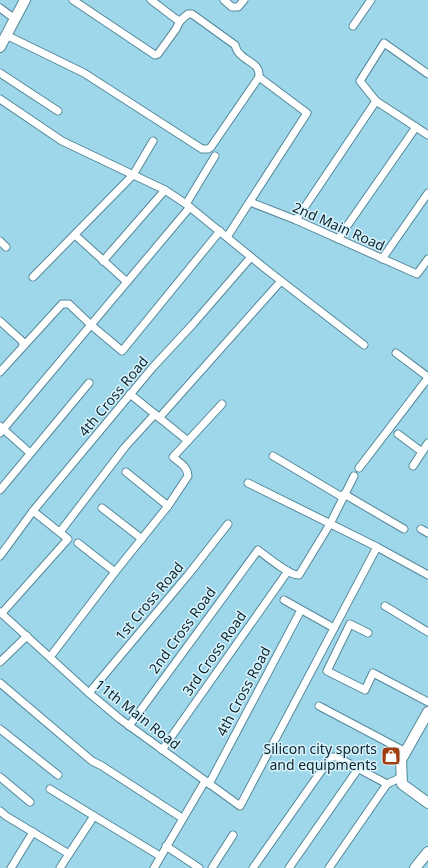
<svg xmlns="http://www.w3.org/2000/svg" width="428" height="868" font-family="'Noto Sans',sans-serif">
<rect width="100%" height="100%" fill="#9fd7ea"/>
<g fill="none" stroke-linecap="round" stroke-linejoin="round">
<g stroke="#52889a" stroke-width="9">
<g id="street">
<path d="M 73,0 L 155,55 L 158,54 L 176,29 L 180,21"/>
<path d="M 151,0 L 176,19 L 180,21 L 188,14 L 192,14 L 235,45 C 236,48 237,52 240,54 C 248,63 260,63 259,77 L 307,113 L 227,237"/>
<path d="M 224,0 L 232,7 L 238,7 L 244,0"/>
<path d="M 0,8 L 15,19"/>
<path d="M 353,26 L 371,0"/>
<path d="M 6,35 L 84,73 L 202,149 L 208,149 L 211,147 L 259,77"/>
<path d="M 0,73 L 58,111"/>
<path d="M 428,74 L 384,43 L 360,81 L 376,101 L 428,135"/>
<path d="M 0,99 L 62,141 L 165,190 L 186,204 L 267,270 L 364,345"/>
<path d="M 250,202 L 296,220 L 417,274 L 428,259"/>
<path d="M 186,204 L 215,156"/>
<path d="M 296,220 L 376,101"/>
<path d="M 75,235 L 127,282"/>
<path d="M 338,239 L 416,127"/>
<path d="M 0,241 L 6,247"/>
<path d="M 382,259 L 428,193"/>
<path d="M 103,261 L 165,190"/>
<path d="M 33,277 L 133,175 L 153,141"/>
<path d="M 0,321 L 22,341 L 23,345"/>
<path d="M 396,353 L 428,377"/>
<path d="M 0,372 L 62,304 L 69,304 L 91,325 L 122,351 L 220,231"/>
<path d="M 130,394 L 188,441"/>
<path d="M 159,418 L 281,281"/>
<path d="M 0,426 L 30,453"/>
<path d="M 0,433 L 190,207"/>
<path d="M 398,434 L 422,452"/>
<path d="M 273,456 L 342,497"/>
<path d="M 413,466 L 428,443"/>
<path d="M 359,468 L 428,378"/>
<path d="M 126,472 L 168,506"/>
<path d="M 248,483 L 377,547 L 428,575"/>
<path d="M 0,490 L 89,383"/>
<path d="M 344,494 L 404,529"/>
<path d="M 102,508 L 142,539"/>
<path d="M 421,529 L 428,533"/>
<path d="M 60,532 L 125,447 L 155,414"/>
<path d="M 78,543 L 115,572 L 168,506 L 188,476 C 187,466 180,463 173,457 L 222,404"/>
<path d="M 0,556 L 33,511 L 153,367 L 193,324 L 251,257"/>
<path d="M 284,600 L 334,628"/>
<path d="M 385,606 L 428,632"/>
<path d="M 0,612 L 89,693 L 120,719 L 240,806 L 377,547"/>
<path d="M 2,613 L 68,539 L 33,511"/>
<path d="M 368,633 L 350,624 L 327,671 L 365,690 L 373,673 L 428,702"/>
<path d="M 50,657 L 115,572"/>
<path d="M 0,662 L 27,636"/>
<path d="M 0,683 L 92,761 L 102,766 L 182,818"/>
<path d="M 89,693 L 188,575 L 228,524"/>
<path d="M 319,706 L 406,752"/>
<path d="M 129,726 L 258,550 C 266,556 290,576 299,575 L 330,524 L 354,476"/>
<path d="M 0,729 L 58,775"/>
<path d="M 162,750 L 288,571"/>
<path d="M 0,777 L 30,802"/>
<path d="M 209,784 L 301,610"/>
<path d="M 50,789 L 94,816"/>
<path d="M 0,811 L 6,816 L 69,854 L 94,816 L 160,856"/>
<path d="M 166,846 L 199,868"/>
<path d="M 11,868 L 33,832"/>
<path d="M 60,868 L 69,854"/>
<path d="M 154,868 L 205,781"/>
<path d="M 212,868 L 233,835"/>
<path d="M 253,868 L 331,757 L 337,757 L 387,784"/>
<path d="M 289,868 L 358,769"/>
<path d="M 329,868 L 387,784 L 402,777"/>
</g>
</g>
<g stroke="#52889a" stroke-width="12">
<g id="secondary">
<path d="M 0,47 L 25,0"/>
<path d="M 428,712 L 401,760 L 402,784 L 428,803"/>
<path d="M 415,868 L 428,852"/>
</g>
</g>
<use href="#street" stroke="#fff" stroke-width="7"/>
<use href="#secondary" stroke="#fff" stroke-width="10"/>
</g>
<defs>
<g id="shop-square" transform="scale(1)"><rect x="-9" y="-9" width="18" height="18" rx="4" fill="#a23d10" stroke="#d8f3fd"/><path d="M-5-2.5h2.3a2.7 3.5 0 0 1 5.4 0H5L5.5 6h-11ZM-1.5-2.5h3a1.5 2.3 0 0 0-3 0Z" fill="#fff"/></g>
</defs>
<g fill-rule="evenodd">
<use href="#shop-square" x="391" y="756"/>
</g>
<g text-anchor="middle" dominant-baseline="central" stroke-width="3" stroke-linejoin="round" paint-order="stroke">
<g font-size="14" fill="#0c232a" stroke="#d8f3fd">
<text transform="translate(339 226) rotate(24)">2nd Main Road</text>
<text transform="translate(113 396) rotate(-50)">4th Cross Road</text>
<text transform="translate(149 601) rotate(-50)">1st Cross Road</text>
<text transform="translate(182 630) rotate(-54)">2nd Cross Road</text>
<text transform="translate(214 653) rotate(-55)">3rd Cross Road</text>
<text transform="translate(243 691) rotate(-62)">4th Cross Road</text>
<text transform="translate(138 714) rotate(38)">11th Main Road</text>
</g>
<g font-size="14" fill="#0c232a" stroke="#d8f3fd" text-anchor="end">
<text x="377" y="748">Silicon city sports<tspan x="377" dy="16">and equipments</tspan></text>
</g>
</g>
</svg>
